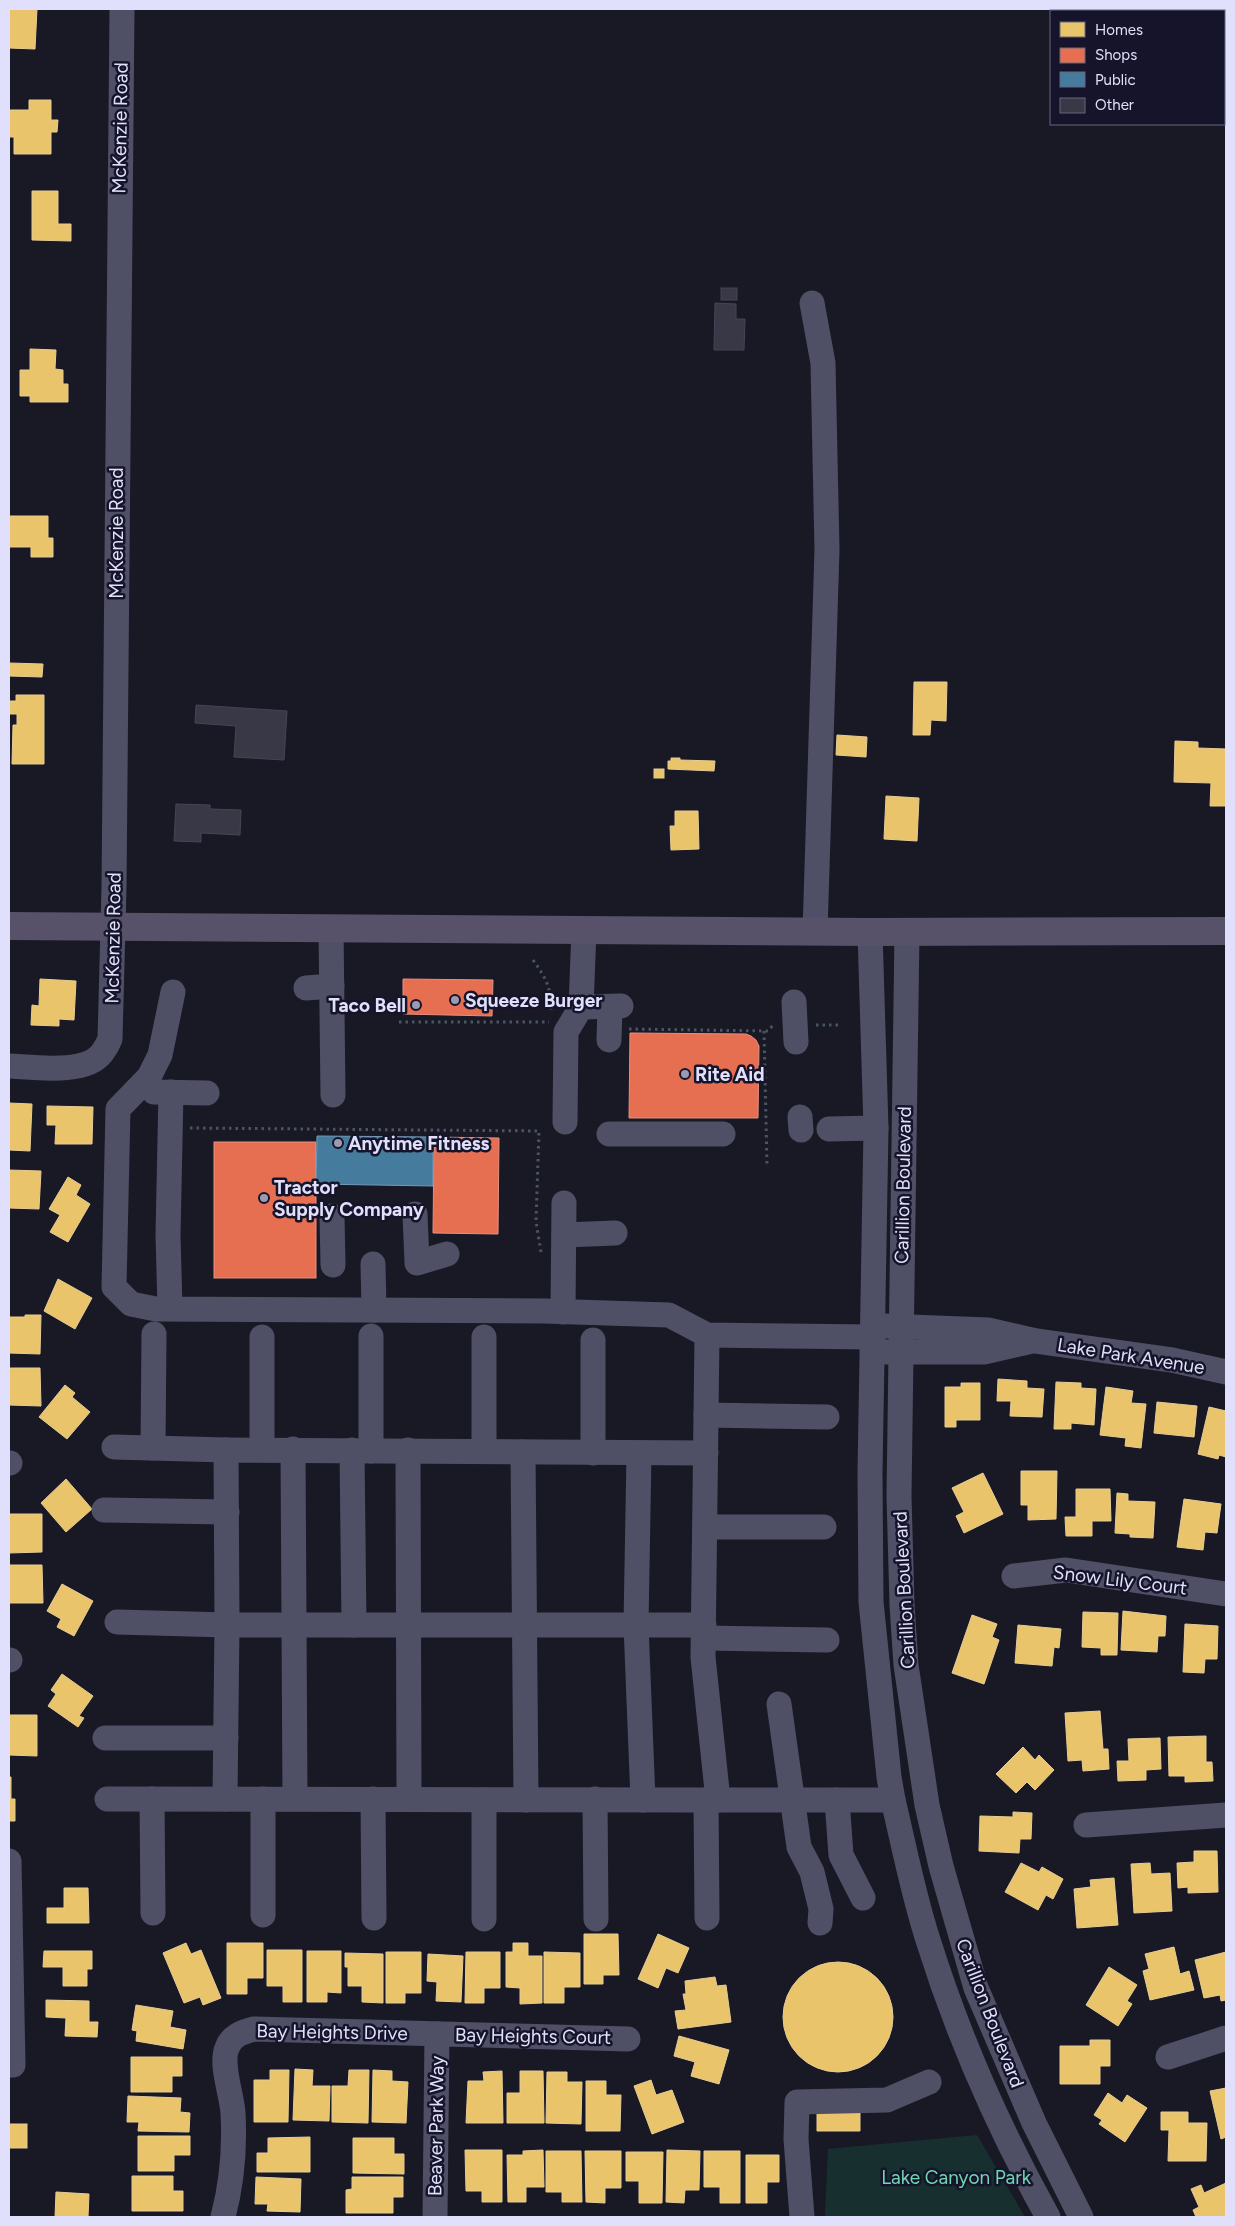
<svg xmlns="http://www.w3.org/2000/svg" width="1235" height="2226" font-family="Figtree,sans-serif">
<rect width="100%" height="100%" fill="#191925"/>
<path fill="#17302f" d="M 977,2135 L 1025,2217 L 826,2217 L 825,2215 L 828,2149 Z"/>
<g fill="#e9c46a" stroke="#e6cc96">
<path d="M 9,9 L 37,9 L 35,49 L 9,48 Z"/>
<path d="M 29,100 L 51,100 L 51,120 L 58,120 L 57,132 L 51,132 L 51,154 L 14,154 L 14,137 L 9,137 L 9,110 L 29,110 Z"/>
<path d="M 32,191 L 58,191 L 58,224 L 71,224 L 71,241 L 32,240 Z"/>
<path d="M 30,349 L 56,350 L 55,369 L 63,370 L 63,384 L 68,384 L 68,402 L 30,402 L 30,396 L 20,396 L 20,370 L 30,370 Z"/>
<path d="M 9,516 L 48,516 L 48,538 L 53,538 L 53,557 L 31,557 L 31,547 L 9,547 Z"/>
<path d="M 9,663 L 43,664 L 42,677 L 9,676 Z"/>
<path d="M 914,682 L 947,682 L 946,721 L 931,720 L 930,735 L 913,735 Z"/>
<path d="M 16,695 L 44,695 L 44,764 L 12,764 L 13,725 L 17,725 L 17,714 L 9,714 L 9,701 L 16,701 Z"/>
<path d="M 837,735 L 867,737 L 866,757 L 836,755 Z"/>
<path d="M 1175,741 L 1198,742 L 1198,748 L 1226,749 L 1226,806 L 1210,806 L 1211,783 L 1174,782 Z"/>
<path d="M 671,758 L 680,758 L 680,760 L 715,761 L 714,771 L 668,769 L 668,761 L 671,761 Z"/>
<rect x="654" y="769" width="10" height="9"/>
<path d="M 886,796 L 919,798 L 917,841 L 884,839 Z"/>
<path d="M 675,811 L 698,811 L 699,849 L 671,850 L 670,826 L 675,826 Z"/>
<path d="M 40,979 L 76,981 L 74,1020 L 59,1019 L 59,1026 L 31,1025 L 32,1005 L 39,1006 Z"/>
<path d="M 9,1103 L 32,1104 L 30,1151 L 9,1150 Z"/>
<path d="M 47,1106 L 93,1107 L 92,1144 L 55,1144 L 56,1125 L 47,1125 Z"/>
<path d="M 9,1170 L 41,1171 L 39,1209 L 9,1208 Z"/>
<path d="M 68,1177 L 81,1185 L 76,1195 L 90,1204 L 68,1242 L 50,1232 L 60,1215 L 49,1209 Z"/>
<path d="M 58,1279 L 92,1298 L 75,1329 L 44,1311 Z"/>
<path d="M 25,1315 L 41,1315 L 40,1354 L 9,1353 L 9,1317 L 25,1317 Z"/>
<path d="M 9,1368 L 40,1368 L 41,1406 L 9,1405 Z"/>
<path d="M 998,1379 L 1027,1381 L 1027,1388 L 1044,1389 L 1042,1417 L 1010,1416 L 1011,1401 L 997,1401 Z"/>
<path d="M 1056,1382 L 1081,1383 L 1081,1388 L 1096,1389 L 1094,1425 L 1071,1423 L 1071,1429 L 1054,1429 Z"/>
<path d="M 961,1383 L 980,1383 L 980,1420 L 956,1420 L 956,1427 L 945,1427 L 945,1387 L 961,1387 Z"/>
<path d="M 65,1385 L 75,1393 L 72,1397 L 90,1412 L 67,1439 L 39,1417 Z"/>
<path d="M 1106,1387 L 1133,1391 L 1131,1403 L 1146,1404 L 1141,1448 L 1125,1446 L 1126,1438 L 1100,1435 Z"/>
<path d="M 1157,1402 L 1197,1406 L 1194,1437 L 1154,1433 Z"/>
<path d="M 1209,1407 L 1226,1411 L 1226,1457 L 1219,1455 L 1218,1459 L 1198,1454 Z"/>
<path d="M 1021,1471 L 1057,1471 L 1056,1519 L 1028,1520 L 1028,1505 L 1021,1505 Z"/>
<path d="M 983,1473 L 1003,1514 L 964,1533 L 956,1516 L 964,1512 L 952,1488 Z"/>
<path d="M 66,1479 L 92,1509 L 66,1532 L 41,1503 Z"/>
<path d="M 1076,1489 L 1110,1489 L 1111,1521 L 1092,1521 L 1092,1536 L 1066,1536 L 1065,1517 L 1076,1517 Z"/>
<path d="M 1117,1493 L 1128,1494 L 1128,1501 L 1155,1502 L 1153,1538 L 1130,1537 L 1130,1534 L 1115,1533 Z"/>
<path d="M 1184,1499 L 1221,1504 L 1217,1533 L 1205,1532 L 1203,1550 L 1177,1547 Z"/>
<path d="M 9,1514 L 42,1514 L 42,1552 L 9,1553 Z"/>
<path d="M 9,1565 L 42,1565 L 43,1603 L 9,1603 Z"/>
<path d="M 62,1584 L 93,1601 L 74,1636 L 57,1627 L 61,1619 L 47,1611 Z"/>
<path d="M 1123,1611 L 1166,1616 L 1165,1636 L 1158,1636 L 1157,1652 L 1121,1650 Z"/>
<path d="M 1083,1612 L 1118,1613 L 1117,1655 L 1101,1655 L 1101,1648 L 1082,1647 Z"/>
<path d="M 972,1615 L 997,1624 L 992,1637 L 999,1640 L 984,1684 L 952,1673 Z"/>
<path d="M 1185,1624 L 1218,1626 L 1217,1659 L 1205,1659 L 1204,1673 L 1183,1672 Z"/>
<path d="M 1018,1625 L 1061,1629 L 1059,1648 L 1054,1647 L 1052,1666 L 1015,1663 Z"/>
<path d="M 62,1674 L 93,1696 L 79,1716 L 84,1718 L 78,1727 L 48,1706 L 56,1694 L 51,1690 Z"/>
<path d="M 1100,1711 L 1103,1749 L 1108,1749 L 1109,1769 L 1083,1771 L 1082,1760 L 1068,1761 L 1065,1713 Z"/>
<path d="M 9,1715 L 37,1715 L 37,1756 L 9,1755 Z"/>
<path d="M 1206,1736 L 1206,1762 L 1212,1762 L 1213,1781 L 1185,1782 L 1185,1776 L 1169,1776 L 1168,1737 Z"/>
<path d="M 1160,1738 L 1161,1769 L 1146,1770 L 1146,1780 L 1118,1781 L 1117,1761 L 1129,1761 L 1128,1739 Z"/>
<path d="M 1023,1747 L 1035,1760 L 1039,1755 L 1054,1770 L 1035,1790 L 1027,1782 L 1016,1793 L 996,1774 Z"/>
<path d="M 9,1777 L 11,1777 L 11,1799 L 15,1799 L 15,1821 L 9,1821 Z"/>
<path d="M 1013,1812 L 1032,1813 L 1031,1839 L 1020,1839 L 1019,1853 L 979,1851 L 980,1816 L 1013,1817 Z"/>
<path d="M 1194,1851 L 1217,1851 L 1218,1892 L 1188,1893 L 1188,1887 L 1178,1888 L 1177,1863 L 1194,1862 Z"/>
<path d="M 1021,1863 L 1039,1872 L 1042,1867 L 1063,1879 L 1053,1899 L 1046,1895 L 1038,1910 L 1005,1892 Z"/>
<path d="M 1150,1863 L 1151,1874 L 1170,1873 L 1172,1911 L 1134,1913 L 1131,1864 Z"/>
<path d="M 1114,1878 L 1118,1925 L 1077,1928 L 1074,1889 L 1091,1887 L 1090,1880 Z"/>
<path d="M 64,1888 L 88,1888 L 89,1923 L 47,1923 L 47,1908 L 64,1908 Z"/>
<path d="M 584,1934 L 618,1934 L 619,1975 L 603,1975 L 603,1984 L 584,1984 Z"/>
<path d="M 658,1934 L 689,1948 L 678,1973 L 666,1968 L 658,1988 L 638,1979 Z"/>
<path d="M 186,1943 L 191,1954 L 201,1950 L 221,1998 L 203,2005 L 200,1997 L 184,2003 L 163,1953 Z"/>
<path d="M 227,1943 L 263,1943 L 263,1978 L 247,1978 L 247,1994 L 227,1994 Z"/>
<path d="M 513,1943 L 528,1943 L 528,1956 L 542,1956 L 542,2003 L 520,2004 L 520,1988 L 506,1987 L 506,1952 L 513,1952 Z"/>
<path d="M 1174,1947 L 1180,1974 L 1189,1971 L 1194,1990 L 1150,2000 L 1143,1971 L 1149,1969 L 1145,1954 Z"/>
<path d="M 267,1950 L 302,1950 L 302,2002 L 283,2002 L 283,1986 L 267,1986 Z"/>
<path d="M 44,1951 L 92,1951 L 92,1969 L 87,1969 L 87,1986 L 63,1986 L 63,1967 L 43,1967 Z"/>
<path d="M 307,1951 L 341,1951 L 341,1993 L 327,1992 L 327,2002 L 307,2002 Z"/>
<path d="M 386,1952 L 421,1952 L 421,1993 L 405,1993 L 405,2003 L 386,2003 Z"/>
<path d="M 466,1952 L 500,1952 L 500,1988 L 484,1988 L 484,2003 L 465,2003 Z"/>
<path d="M 544,1952 L 580,1953 L 580,1987 L 564,1987 L 564,2003 L 544,2003 Z"/>
<path d="M 1226,1952 L 1226,2000 L 1221,2001 L 1220,1995 L 1204,1998 L 1195,1960 Z"/>
<path d="M 345,1953 L 383,1954 L 383,2003 L 362,2002 L 362,1986 L 348,1986 L 348,1967 L 345,1967 Z"/>
<path d="M 428,1954 L 463,1956 L 461,2002 L 436,2001 L 437,1982 L 427,1981 Z"/>
<circle cx="838" cy="2017" r="55"/>
<path d="M 1109,1967 L 1137,1985 L 1127,2001 L 1132,2004 L 1118,2026 L 1086,2005 Z"/>
<path d="M 715,1977 L 717,1986 L 726,1985 L 731,2022 L 678,2029 L 675,2011 L 686,2010 L 683,1994 L 686,1994 L 685,1981 Z"/>
<path d="M 46,2000 L 89,2001 L 89,2022 L 98,2022 L 97,2037 L 65,2036 L 66,2018 L 46,2017 Z"/>
<path d="M 136,2005 L 173,2011 L 170,2027 L 186,2030 L 183,2049 L 136,2041 L 137,2031 L 132,2030 Z"/>
<path d="M 679,2036 L 729,2050 L 719,2084 L 691,2076 L 695,2062 L 674,2056 Z"/>
<path d="M 1090,2040 L 1110,2040 L 1110,2066 L 1100,2066 L 1100,2084 L 1060,2084 L 1060,2046 L 1090,2046 Z"/>
<path d="M 131,2057 L 182,2057 L 182,2076 L 172,2076 L 172,2092 L 131,2092 Z"/>
<path d="M 295,2069 L 313,2070 L 312,2086 L 330,2086 L 329,2121 L 293,2120 Z"/>
<path d="M 270,2070 L 289,2070 L 288,2122 L 254,2122 L 254,2080 L 270,2080 Z"/>
<path d="M 349,2070 L 369,2070 L 368,2123 L 332,2122 L 332,2086 L 348,2086 Z"/>
<path d="M 373,2070 L 392,2071 L 392,2081 L 408,2082 L 406,2123 L 372,2122 Z"/>
<path d="M 502,2071 L 503,2123 L 466,2123 L 468,2081 L 484,2081 L 483,2072 Z"/>
<path d="M 520,2071 L 543,2071 L 544,2123 L 507,2123 L 507,2093 L 520,2093 Z"/>
<path d="M 547,2072 L 567,2072 L 567,2082 L 582,2082 L 581,2124 L 546,2123 Z"/>
<path d="M 651,2080 L 656,2095 L 672,2090 L 684,2122 L 652,2134 L 634,2086 Z"/>
<path d="M 586,2081 L 606,2081 L 606,2095 L 621,2095 L 620,2131 L 586,2131 Z"/>
<path d="M 1226,2088 L 1226,2137 L 1221,2139 L 1210,2091 Z"/>
<path d="M 1108,2093 L 1122,2103 L 1127,2095 L 1147,2108 L 1125,2142 L 1099,2124 L 1102,2120 L 1094,2115 Z"/>
<path d="M 128,2096 L 181,2098 L 180,2112 L 190,2113 L 189,2132 L 138,2131 L 139,2122 L 127,2122 Z"/>
<path d="M 817,2109 L 860,2110 L 860,2131 L 817,2131 Z"/>
<path d="M 1161,2112 L 1188,2112 L 1188,2123 L 1207,2123 L 1206,2161 L 1168,2161 L 1169,2130 L 1161,2130 Z"/>
<rect x="9" y="2124" width="18" height="24"/>
<path d="M 138,2136 L 190,2136 L 190,2155 L 174,2155 L 174,2171 L 138,2171 Z"/>
<path d="M 310,2137 L 310,2172 L 257,2172 L 257,2153 L 268,2153 L 268,2138 Z"/>
<path d="M 353,2138 L 394,2138 L 394,2154 L 404,2154 L 404,2174 L 353,2173 Z"/>
<path d="M 465,2150 L 502,2150 L 502,2202 L 482,2202 L 482,2191 L 466,2191 Z"/>
<path d="M 543,2150 L 544,2187 L 526,2187 L 526,2202 L 508,2202 L 507,2155 L 523,2155 L 523,2151 Z"/>
<path d="M 667,2150 L 700,2151 L 699,2190 L 685,2190 L 684,2203 L 666,2202 Z"/>
<path d="M 546,2151 L 581,2151 L 582,2202 L 562,2202 L 562,2192 L 546,2192 Z"/>
<path d="M 585,2151 L 621,2151 L 621,2188 L 605,2188 L 605,2203 L 586,2202 Z"/>
<path d="M 704,2151 L 740,2151 L 740,2203 L 720,2203 L 720,2187 L 704,2187 Z"/>
<path d="M 626,2152 L 663,2152 L 662,2203 L 639,2203 L 639,2181 L 626,2181 Z"/>
<path d="M 746,2155 L 779,2155 L 779,2182 L 767,2182 L 767,2203 L 746,2203 Z"/>
<path d="M 132,2176 L 173,2176 L 173,2191 L 183,2191 L 183,2211 L 132,2211 Z"/>
<path d="M 256,2177 L 301,2179 L 300,2212 L 267,2211 L 268,2204 L 255,2204 Z"/>
<path d="M 352,2177 L 403,2177 L 403,2197 L 393,2197 L 393,2213 L 346,2213 L 346,2190 L 352,2189 Z"/>
<path d="M 1226,2183 L 1226,2217 L 1196,2217 L 1193,2210 L 1199,2207 L 1191,2189 L 1201,2185 L 1204,2193 Z"/>
<path d="M 56,2192 L 89,2194 L 88,2217 L 55,2217 Z"/>
</g>
<g fill="#e76f51" stroke="#e59184">
<path d="M 403,979 L 493,980 L 492,1016 L 403,1014 Z"/>
<path d="M 630,1033 L 746,1034 L 751,1036 L 756,1040 L 759,1046 L 758,1118 L 629,1118 Z"/>
<path d="M 434,1137 L 499,1138 L 498,1234 L 433,1233 Z"/>
<rect x="214" y="1142" width="102" height="136"/>
</g>
<path fill="#457b9d" stroke="#7499ba" d="M 317,1136 L 433,1137 L 433,1186 L 316,1184 Z"/>
<g fill="#393846" stroke="#464557">
<rect x="721" y="288" width="16" height="12"/>
<path d="M 715,303 L 736,304 L 736,319 L 745,319 L 744,350 L 714,350 Z"/>
<path d="M 196,705 L 287,711 L 284,760 L 234,757 L 236,726 L 195,723 Z"/>
<path d="M 176,804 L 210,805 L 210,809 L 241,810 L 240,835 L 201,833 L 201,842 L 174,841 Z"/>
</g>
<g fill="none" stroke-linecap="round" stroke-linejoin="round">
<g stroke="#495560" stroke-width="3" stroke-dasharray="2.5 4" stroke-linecap="butt">
<path d="M 533,960 C 548,981 551,988 551,1014"/>
<path d="M 399,1022 L 549,1022"/>
<path d="M 816,1025 L 840,1025"/>
<path d="M 629,1029 L 768,1031 L 774,1024"/>
<path d="M 764,1031 L 767,1165"/>
<path d="M 190,1128 L 539,1131 L 536,1222 L 541,1252"/>
</g>
<g stroke="#4f5065" stroke-width="25">
<path d="M 812,303 L 823,363 L 827,550 L 815,932"/>
<path d="M 331,928 L 333,1095"/>
<path d="M 870,932 L 876,1128 L 870,1473 L 871,1602 L 889,1777 L 893,1800 C 904,1846 913,1894 928,1940 C 958,2036 999,2129 1048,2217"/>
<path d="M 907,932 L 899,1496 L 902,1605 L 906,1665 L 927,1805 L 941,1866 L 976,1988 L 1034,2123 L 1081,2217"/>
<path d="M 306,988 L 332,986"/>
<path d="M 173,992 L 160,1055 L 149,1077 L 118,1109 L 114,1287 L 131,1304 L 156,1309 L 544,1311 L 669,1315 L 707,1335 L 873,1337"/>
<path d="M 794,1002 L 796,1042"/>
<path d="M 581,1007 L 621,1006"/>
<path d="M 609,1040 L 610,1007"/>
<path d="M 9,1066 C 33,1067 86,1075 102,1053 C 105,1049 108,1044 110,1039 L 114,888 L 122,9"/>
<path d="M 154,1092 L 207,1093"/>
<path d="M 800,1117 L 801,1130"/>
<path d="M 565,1122 L 566,1032 L 581,1007 L 584,930"/>
<path d="M 829,1129 L 876,1128"/>
<path d="M 609,1134 L 723,1134"/>
<path d="M 415,1214 L 417,1263 L 447,1254"/>
<path d="M 332,1216 L 333,1265"/>
<path d="M 564,1235 L 615,1233"/>
<path d="M 373,1264 L 374,1310"/>
<path d="M 170,1308 L 168,1235 L 171,1092"/>
<path d="M 563,1312 L 564,1203"/>
<path d="M 885,1326 L 988,1330 L 1036,1341 L 1172,1360 L 1226,1372"/>
<path d="M 707,1335 L 703,1657 L 718,1800 L 893,1800"/>
<path d="M 371,1336 L 371,1451"/>
<path d="M 262,1337 L 262,1449"/>
<path d="M 593,1340 L 593,1453"/>
<path d="M 884,1352 L 984,1352 L 1028,1342"/>
<path d="M 706,1415 L 827,1417"/>
<path d="M 114,1447 L 226,1450"/>
<path d="M 153,1448 L 154,1334"/>
<path d="M 293,1449 L 295,1799"/>
<path d="M 352,1450 L 354,1625"/>
<path d="M 408,1450 L 409,1799"/>
<path d="M 484,1451 L 484,1337"/>
<path d="M 523,1452 L 526,1800"/>
<path d="M 639,1453 L 636,1625 L 643,1800"/>
<path d="M 9,1463 L 10,1463"/>
<path d="M 104,1510 L 227,1512"/>
<path d="M 705,1527 L 824,1527"/>
<path d="M 1014,1576 L 1066,1570 L 1226,1594"/>
<path d="M 117,1622 L 227,1625 L 226,1450 L 706,1453"/>
<path d="M 704,1638 L 827,1640"/>
<path d="M 9,1660 L 10,1660"/>
<path d="M 779,1704 L 799,1847 L 812,1872 L 821,1909 L 820,1923"/>
<path d="M 105,1738 L 226,1738"/>
<path d="M 107,1799 L 718,1800"/>
<path d="M 152,1799 L 153,1913"/>
<path d="M 225,1799 L 227,1625 L 704,1625"/>
<path d="M 263,1799 L 263,1915"/>
<path d="M 373,1799 L 374,1918"/>
<path d="M 595,1799 L 596,1919"/>
<path d="M 706,1800 L 707,1918"/>
<path d="M 837,1800 L 841,1855 L 863,1898"/>
<path d="M 1086,1825 L 1226,1815"/>
<path d="M 9,1861 L 13,2065 L 9,2065"/>
<path d="M 484,1919 L 484,1800"/>
<path d="M 1168,2057 L 1226,2038"/>
<path d="M 223,2217 C 232,2183 235,2149 233,2113 C 232,2095 220,2064 227,2048 C 231,2036 242,2032 254,2029 L 628,2039"/>
<path d="M 435,2217 L 437,2034"/>
<path d="M 802,2217 L 796,2139 L 797,2102 L 887,2100 L 929,2082"/>
</g>
<path stroke="#575169" stroke-width="28" d="M 9,926 L 870,932 L 1226,931"/>
</g>
<g fill="#9a9ab1" stroke="#15142a" stroke-width="2">
<circle cx="455" cy="1000" r="5"/>
<circle cx="416" cy="1005" r="5"/>
<circle cx="685" cy="1074" r="5"/>
<circle cx="338" cy="1143" r="5"/>
<circle cx="264" cy="1198" r="5"/>
</g>
<g text-anchor="middle" dominant-baseline="central" stroke-width="5" stroke-linejoin="round" paint-order="stroke">
<g font-size="19" fill="#e0e0fc" stroke="#15142a">
<text transform="translate(120 128) rotate(-89)">McKenzie Road</text>
<text transform="translate(116 533) rotate(-90)">McKenzie Road</text>
<text transform="translate(113 938) rotate(-89)">McKenzie Road</text>
<text transform="translate(903 1185) rotate(-89)">Carillion Boulevard</text>
<text transform="translate(1131 1356) rotate(9)">Lake Park Avenue</text>
<text transform="translate(1120 1580) rotate(7)">Snow Lily Court</text>
<text transform="translate(904 1590) rotate(-93)">Carillion Boulevard</text>
<text transform="translate(990 2013) rotate(69)">Carillion Boulevard</text>
<text transform="translate(332 2032) rotate(1)">Bay Heights Drive</text>
<text transform="translate(533 2036) rotate(1)">Bay Heights Court</text>
<text transform="translate(436 2126) rotate(-89)">Beaver Park Way</text>
</g>
<g font-size="19" font-weight="bold" fill="#e0e0fc" stroke="#15142a" text-anchor="start">
<text x="465" y="1000">Squeeze Burger</text>
<text x="406" y="1005" text-anchor="end">Taco Bell</text>
<text x="695" y="1074">Rite Aid</text>
<text x="348" y="1143">Anytime Fitness</text>
<text x="274" y="1187">Tractor<tspan x="274" dy="22">Supply Company</tspan></text>
</g>
<g font-size="19" fill="#71d7b3" stroke="#15142a">
<text x="956" y="2177">Lake Canyon Park</text>
</g>
</g>
<rect width="1235" height="2226" fill="none" stroke="#e0e0fc" stroke-width="20"/>
<rect x="1050" y="10" width="175" height="115" fill="#15142a" stroke="#66667e"/>
<rect x="1060" y="22" width="25" height="15" fill="#e9c46a" stroke="#66667e"/>
<text x="1095" y="35" font-size="15" fill="#e0e0fc">Homes</text>
<rect x="1060" y="48" width="25" height="15" fill="#e76f51" stroke="#66667e"/>
<text x="1095" y="60" font-size="15" fill="#e0e0fc">Shops</text>
<rect x="1060" y="72" width="25" height="15" fill="#457b9d" stroke="#66667e"/>
<text x="1095" y="85" font-size="15" fill="#e0e0fc">Public</text>
<rect x="1060" y="98" width="25" height="15" fill="#393846" stroke="#66667e"/>
<text x="1095" y="110" font-size="15" fill="#e0e0fc">Other</text>
</svg>
